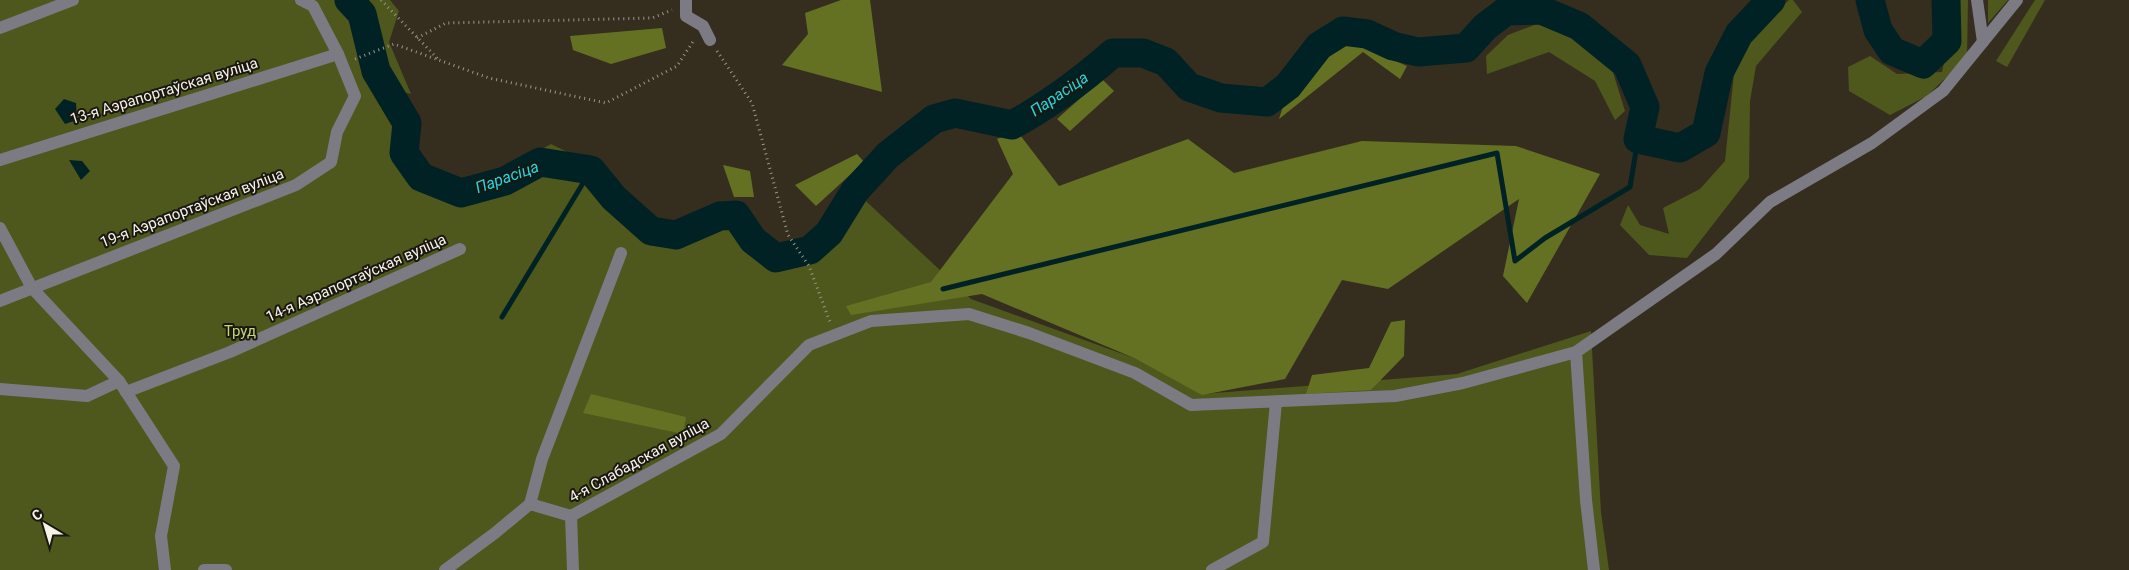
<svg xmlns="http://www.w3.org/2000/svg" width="2129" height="570" font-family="Roboto,sans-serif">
<rect width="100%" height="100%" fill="#352e1f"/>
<g fill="#4e581c">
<path d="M 0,0 L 390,0 L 399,11 L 389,42 L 411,94 L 386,87 L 407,123 L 404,153 L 418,173 L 426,179 L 453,189 L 496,175 L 551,144 L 611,174 L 632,214 L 651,231 L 676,235 L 720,216 L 736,215 L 753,240 L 776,258 L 810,250 L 829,233 L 855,191 L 971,299 L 1134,358 L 1202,394 L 1457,374 L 1591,331 L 1601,512 L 1609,570 L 0,570 Z"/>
<path d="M 1789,0 L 1793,0 L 1802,12 L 1756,66 L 1750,101 L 1749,178 L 1687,258 L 1649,255 L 1620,225 L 1628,205 L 1640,225 L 1669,234 L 1663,208 L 1700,189 L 1725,161 L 1734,74 L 1749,38 Z"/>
<path d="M 1958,0 L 1968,0 L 1967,57 L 1927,96 L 1890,115 L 1849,91 L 1848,67 L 1870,56 L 1897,74 L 1942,72 Z"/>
<path d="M 1988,0 L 2008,0 L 1988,23 Z"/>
<path d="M 2035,0 L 2045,0 L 2007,67 L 1996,61 Z"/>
<path d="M 1542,22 L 1594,47 L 1611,66 L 1625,111 L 1615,120 L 1595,81 L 1549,52 L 1487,74 L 1486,56 L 1508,35 Z"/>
</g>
<g fill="#647122">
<path d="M 841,0 L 870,0 L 882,92 L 782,65 L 808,34 L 805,13 Z"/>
<path d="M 662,28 L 666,48 L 611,64 L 573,50 L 570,36 Z"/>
<path d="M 1346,39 L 1407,66 L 1400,79 L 1363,52 L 1279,119 L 1284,103 Z"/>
<path d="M 1102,79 L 1114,91 L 1070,131 L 1057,119 Z"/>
<path d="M 1017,131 L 1059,186 L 1188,139 L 1234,173 L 1362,141 L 1516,146 L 1600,174 L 1527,303 L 1503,276 L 1519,199 L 1388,289 L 1342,280 L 1285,379 L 1202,395 L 1134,358 L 982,294 L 851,315 L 846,306 L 931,282 L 1013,174 L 997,139 Z"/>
<path d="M 857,154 L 864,162 L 816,206 L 795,185 Z"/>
<path d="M 723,165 L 750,171 L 754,197 L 734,197 Z"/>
<path d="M 1405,320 L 1404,356 L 1371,390 L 1306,394 L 1312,375 L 1369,368 L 1391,322 Z"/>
<path d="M 591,394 L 686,417 L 683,434 L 583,413 Z"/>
</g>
<g fill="#002225">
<path d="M 64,99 L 76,103 L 77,120 L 65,124 L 55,109 Z"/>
<path d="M 69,160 L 82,161 L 90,171 L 81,180 Z"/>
</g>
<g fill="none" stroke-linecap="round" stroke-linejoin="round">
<g stroke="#002225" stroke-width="5">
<path d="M 1499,0 L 1506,11"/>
<path d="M 943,289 L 1497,153 L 1515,261 L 1545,238 L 1630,187 L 1638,139"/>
<path d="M 502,317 L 591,170"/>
</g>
<g stroke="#002225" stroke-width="29">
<path d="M 349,0 L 362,14 L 376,71 L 407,123 L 404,153 L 421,177 L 461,193 L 505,181 L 540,162 L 591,170 L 614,198 L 651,231 L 676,235 L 720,216 L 736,215 L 753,240 L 776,258 L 810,250 L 829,233 L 855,191 L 888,155 L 934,119 L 955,113 L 1012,125 C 1049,105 1081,81 1113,53 L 1143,53 L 1166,62 L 1189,87 L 1221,98 L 1267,102 L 1288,86 L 1319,46 L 1343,31 L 1367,34 L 1393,46 L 1418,52 L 1466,48 L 1485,27 L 1506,11 L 1541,10 L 1579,26 L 1627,65 L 1645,107 L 1638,139 L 1680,148 L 1706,133 L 1719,73 L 1739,34 L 1771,0"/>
<path d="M 1870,0 L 1878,30 L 1892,51 L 1923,64 L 1947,41 L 1946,0"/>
</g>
<g stroke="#9c968a" stroke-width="3" stroke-dasharray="1 4" stroke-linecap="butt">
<path d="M 381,0 L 438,59"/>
<path d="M 417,38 L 446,23 L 652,18 L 672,10"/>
<path d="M 717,51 L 752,103 L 788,235 L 809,266 L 830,322"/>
<path d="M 355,59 L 394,44 L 489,78 L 606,103 L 677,66 L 694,40"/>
</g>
<g stroke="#7c7b84" stroke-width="12">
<path d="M 686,0 L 686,16 L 703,26 L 710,40"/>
<path d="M 1977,0 L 1983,42"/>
<path d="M 0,28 L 73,0"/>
<path d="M 0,160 L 338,54"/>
<path d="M 0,228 L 32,288 L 119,381 L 174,466 L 161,536 L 165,570"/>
<path d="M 0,301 L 296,185 L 331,162 L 337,132 L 355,96 L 338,54 L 313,6 L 301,0"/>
<path d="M 1576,352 L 1586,500 L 1594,570"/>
<path d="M 0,389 L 87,396 L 119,381"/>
<path d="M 126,392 L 230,352 L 460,249"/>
<path d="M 530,504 L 571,516 L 721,434 L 809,345 L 871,321 L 969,314 L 1029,333 L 1135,373 L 1191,405 L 1395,396 L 1463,383 L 1576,352 L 1716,254 L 1770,202 L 1872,143 L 1943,91 L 2017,0"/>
<path d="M 530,504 L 542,459 L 621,253"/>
<path d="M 571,516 L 573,570"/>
<path d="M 204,570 L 226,570"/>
<path d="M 445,570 L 495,533 L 530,504"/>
<path d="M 1212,570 L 1263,542 L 1276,402"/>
</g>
</g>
<g text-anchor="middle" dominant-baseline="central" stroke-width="4" stroke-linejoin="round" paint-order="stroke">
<g font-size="15" fill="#f7f2e8" stroke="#1a1710">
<text transform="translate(164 91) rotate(-17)">13-я Аэрапортаўская вуліца</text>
<text transform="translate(192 208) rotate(-21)">19-я Аэрапортаўская вуліца</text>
<text transform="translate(356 278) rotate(-24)">14-я Аэрапортаўская вуліца</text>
<text transform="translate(639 460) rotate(-29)">4-я Слабадская вуліца</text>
</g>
<g font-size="15" fill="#c3d76d" stroke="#1a1710">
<text x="240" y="331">Труд</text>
</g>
<g font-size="16" font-style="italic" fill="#1cd9e4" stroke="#1a1710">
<text transform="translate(1059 94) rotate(-34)">Парасіца</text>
<text transform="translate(507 177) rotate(-20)">Парасіца</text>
</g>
</g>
<g transform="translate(45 525) rotate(322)" stroke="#1a1710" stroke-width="4" paint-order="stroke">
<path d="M0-4L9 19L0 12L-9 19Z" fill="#f7f2e8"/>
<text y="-8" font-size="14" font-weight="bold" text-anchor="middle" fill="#f7f2e8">С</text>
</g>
</svg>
